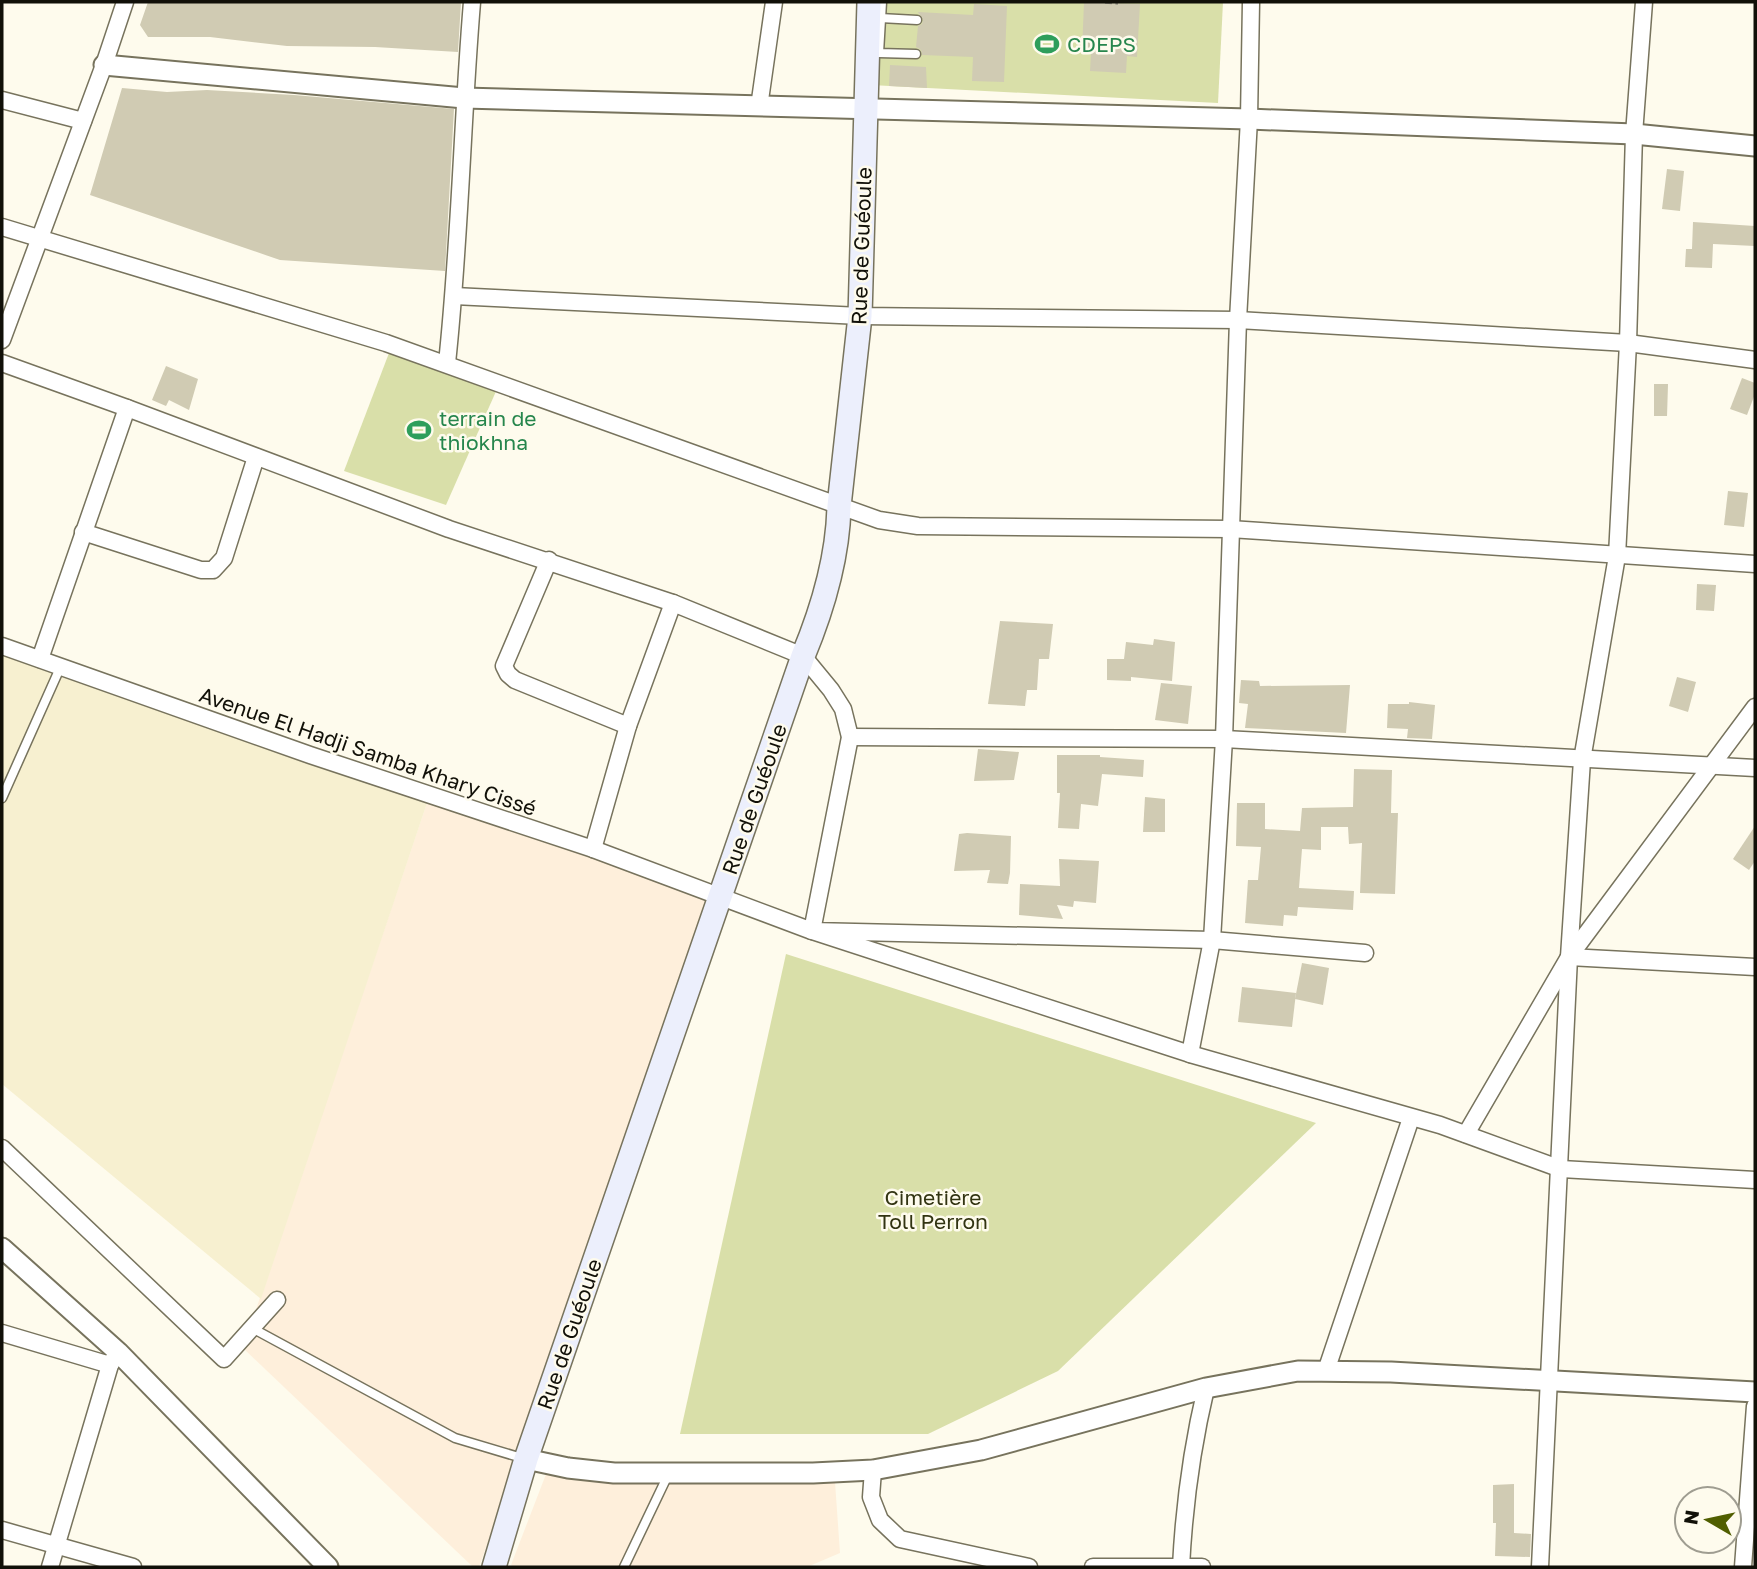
<svg xmlns="http://www.w3.org/2000/svg" width="1757" height="1569" font-family="'Golos Text',sans-serif">
<rect width="100%" height="100%" fill="#fefbed"/>
<g fill="#feefdb">
<path d="M 430,794 L 719,890 L 479,1567 L 473,1567 L 243,1348 Z"/>
<path d="M 548,1469 L 621,1480 L 686,1484 L 835,1482 L 840,1553 L 807,1567 L 513,1567 L 511,1565 Z"/>
</g>
<path fill="#f7f0d0" d="M 2,637 L 430,794 L 261,1299 L 2,1084 Z"/>
<g fill="#d9dfa9">
<path d="M 876,2 L 1223,2 L 1218,103 L 871,85 Z"/>
<path d="M 389,353 L 497,389 L 446,505 L 344,471 Z"/>
<path d="M 786,954 L 1316,1123 L 1058,1371 L 928,1434 L 680,1434 Z"/>
</g>
<g fill="#d0cbb3">
<path d="M 148,2 L 461,2 L 458,52 L 375,47 L 287,46 L 210,37 L 148,37 L 140,25 Z"/>
<path d="M 1084,2 L 1140,4 L 1137,57 L 1127,56 L 1126,73 L 1090,71 L 1091,53 L 1082,52 Z"/>
<path d="M 974,4 L 1007,6 L 1004,82 L 972,81 L 973,57 L 922,55 L 921,50 L 916,47 L 918,26 L 922,24 L 923,20 L 918,12 L 973,15 Z"/>
<path d="M 890,65 L 926,67 L 927,88 L 889,86 Z"/>
<path d="M 122,88 L 167,92 L 207,90 L 294,95 L 454,109 L 445,271 L 280,260 L 90,195 Z"/>
<path d="M 1667,169 L 1684,171 L 1680,211 L 1662,209 Z"/>
<path d="M 1693,222 L 1755,226 L 1755,246 L 1713,244 L 1712,268 L 1685,267 L 1686,249 L 1692,249 Z"/>
<path d="M 166,366 L 198,379 L 189,410 L 169,400 L 166,406 L 152,400 Z"/>
<path d="M 1742,378 L 1755,383 L 1755,394 L 1747,415 L 1730,409 Z"/>
<path d="M 1654,384 L 1668,384 L 1667,416 L 1654,416 Z"/>
<path d="M 1728,491 L 1748,493 L 1744,527 L 1724,525 Z"/>
<path d="M 1697,584 L 1716,585 L 1714,611 L 1696,610 Z"/>
<path d="M 1000,621 L 1053,624 L 1049,659 L 1039,659 L 1037,690 L 1027,690 L 1025,706 L 988,704 Z"/>
<path d="M 1154,639 L 1175,642 L 1172,681 L 1131,677 L 1131,681 L 1107,680 L 1107,659 L 1124,659 L 1126,642 L 1153,645 Z"/>
<path d="M 1677,677 L 1696,682 L 1688,712 L 1669,706 Z"/>
<path d="M 1241,680 L 1259,681 L 1260,686 L 1350,685 L 1346,733 L 1245,728 L 1248,704 L 1239,703 Z"/>
<path d="M 1161,683 L 1192,686 L 1188,724 L 1155,720 Z"/>
<path d="M 1409,702 L 1435,705 L 1432,739 L 1407,738 L 1408,729 L 1387,728 L 1388,704 L 1409,704 Z"/>
<path d="M 978,749 L 1019,752 L 1014,780 L 974,781 Z"/>
<path d="M 1057,755 L 1100,755 L 1100,757 L 1144,760 L 1143,777 L 1102,774 L 1098,806 L 1081,804 L 1079,829 L 1058,828 L 1060,793 L 1057,793 Z"/>
<path d="M 1354,769 L 1392,770 L 1391,813 L 1398,813 L 1395,894 L 1360,893 L 1362,843 L 1349,844 L 1348,827 L 1321,827 L 1321,850 L 1302,849 L 1299,888 L 1354,891 L 1353,910 L 1298,907 L 1297,916 L 1284,915 L 1283,926 L 1245,923 L 1248,880 L 1258,880 L 1261,847 L 1236,846 L 1237,803 L 1265,803 L 1265,829 L 1300,831 L 1302,808 L 1353,807 Z"/>
<path d="M 1145,797 L 1165,799 L 1165,832 L 1143,832 Z"/>
<path d="M 1755,826 L 1755,861 L 1749,870 L 1733,859 Z"/>
<path d="M 967,833 L 1011,836 L 1010,873 L 1008,884 L 987,883 L 990,870 L 954,871 L 959,834 Z"/>
<path d="M 1059,859 L 1099,861 L 1096,903 L 1074,901 L 1073,907 L 1057,905 L 1063,919 L 1019,915 L 1020,884 L 1060,886 Z"/>
<path d="M 1302,963 L 1329,968 L 1323,1005 L 1295,999 Z"/>
<path d="M 1242,987 L 1296,993 L 1292,1027 L 1238,1022 Z"/>
<path d="M 1514,1484 L 1514,1533 L 1531,1534 L 1530,1557 L 1495,1556 L 1496,1523 L 1493,1523 L 1493,1485 Z"/>
</g>
<g fill="none" stroke-linecap="round" stroke-linejoin="round">
<g stroke="#77735d" stroke-width="11">
<g id="service">
<path d="M 882,2 L 879,53 L 916,54"/>
<path d="M 880,18 L 917,20"/>
<path d="M 2,798 L 60,668"/>
<path d="M 252,1328 L 455,1438 L 522,1458"/>
<path d="M 624,1567 L 668,1475"/>
</g>
</g>
<g stroke="#77735d" stroke-width="19">
<g id="minor">
<path d="M 2,100 L 83,121"/>
<path d="M 759,107 L 774,2"/>
<path d="M 2,227 L 386,343 L 879,520 L 918,526 L 1230,529 L 1755,564"/>
<path d="M 454,296 L 860,316 L 1238,320 L 1628,343 L 1755,360"/>
<path d="M 2,340 L 104,65 L 125,2"/>
<path d="M 2,363 L 127,408 L 449,529 L 673,603 L 803,656 L 831,690 L 843,709 L 850,737 L 812,931 L 1212,940 L 1365,953"/>
<path d="M 447,363 C 460,243 462,122 472,2"/>
<path d="M 83,532 L 201,570 L 213,570 L 224,558 L 256,457"/>
<path d="M 549,560 L 504,666 L 508,674 L 515,680 L 628,726"/>
<path d="M 2,646 L 310,755 L 593,849 L 812,931 L 1190,1054 L 1440,1125 L 1561,1169 L 1755,1180"/>
<path d="M 40,659 L 127,408"/>
<path d="M 850,737 L 1224,739 L 1755,768"/>
<path d="M 593,849 L 628,726 L 673,603"/>
<path d="M 1569,957 L 1755,967"/>
<path d="M 1190,1054 L 1212,940 L 1224,739 L 1238,320 L 1249,119 L 1251,2"/>
<path d="M 1466,1134 L 1569,957 L 1755,707"/>
<path d="M 2,1148 L 224,1359 L 277,1300"/>
<path d="M 2,1333 L 110,1365"/>
<path d="M 1326,1371 L 1411,1118"/>
<path d="M 873,1470 L 871,1497 L 880,1520 L 900,1539 L 1029,1567"/>
<path d="M 2,1530 L 133,1567"/>
<path d="M 50,1567 L 110,1365 L 118,1352"/>
<path d="M 1093,1567 L 1202,1567"/>
<path d="M 1181,1567 C 1184,1506 1192,1447 1206,1388"/>
<path d="M 1540,1567 L 1569,957 L 1582,760 L 1617,556 L 1628,343 L 1634,134 L 1644,2"/>
<path d="M 1743,1567 L 1755,1406"/>
</g>
</g>
<g stroke="#77735d" stroke-width="23">
<g id="tertiary">
<path d="M 104,65 L 464,98 L 1249,119 L 1634,134 L 1755,146"/>
<path d="M 2,1248 L 118,1352 L 328,1567"/>
<path d="M 526,1459 L 568,1468 L 614,1473 L 813,1473 L 873,1470 L 981,1450 L 1206,1388 L 1298,1371 L 1391,1372 L 1755,1392"/>
</g>
</g>
<g stroke="#77735d" stroke-width="26">
<path id="secondary" d="M 494,1567 L 526,1459 L 803,656 C 823,608 838,558 839,506 L 860,316 L 869,2"/>
</g>
<path stroke="#8b897d" stroke-width="3.5" stroke-dasharray="7 3.5" stroke-linecap="butt" d="M 1105,2 L 1118,3"/>
<use href="#service" stroke="#fff" stroke-width="8"/>
<use href="#minor" stroke="#fff" stroke-width="16"/>
<use href="#tertiary" stroke="#fff" stroke-width="19"/>
<use href="#secondary" stroke="#eceffc" stroke-width="23"/>
</g>
<defs>
<g id="stadium-bare" transform="scale(1.89)"><path d="M0-5a6.5 5 0 1 0 0 10a6.5 5 0 1 0 0-10ZM-3.5-1.8h7v3.6h-7Z" fill="#2e9e5b" stroke="#fefbed" stroke-width="2.5" paint-order="stroke"/></g>
</defs>
<g fill-rule="evenodd">
<use href="#stadium-bare" x="1047" y="44"/>
<use href="#stadium-bare" x="419" y="430"/>
</g>
<g text-anchor="middle" dominant-baseline="central" stroke-width="5" stroke-linejoin="round" paint-order="stroke">
<g font-size="21" fill="#27864d" stroke="#fefbed" text-anchor="start">
<text x="1067" y="44">CDEPS</text>
<text x="439" y="418">terrain de<tspan x="439" dy="24">thiokhna</tspan></text>
</g>
<g font-size="21" fill="#111008" stroke="#fefbed">
<text transform="translate(861 246) rotate(-88)">Rue de Guéoule</text>
<text transform="translate(368 751) rotate(19)">Avenue El Hadji Samba Khary Cissé</text>
<text transform="translate(754 799) rotate(-71)">Rue de Guéoule</text>
<text transform="translate(569 1334) rotate(-71)">Rue de Guéoule</text>
</g>
<g font-size="21" fill="#323412" stroke="#fefbed">
<text x="933" y="1197">Cimetière<tspan x="933" dy="24">Toll Perron</tspan></text>
</g>
</g>
<rect width="1757" height="1569" fill="none" stroke="#111008" stroke-width="7"/>
<g transform="translate(1708 1520) rotate(279)"><circle r="33" fill="#fefbed" stroke="#9f9d91" stroke-width="2"/>
<path d="M0-5L12 26L0 18L-12 26Z" fill="#505e00"/>
<text y="-10" font-size="19" font-weight="bold" text-anchor="middle" fill="#111008">N</text>
</g>
</svg>
